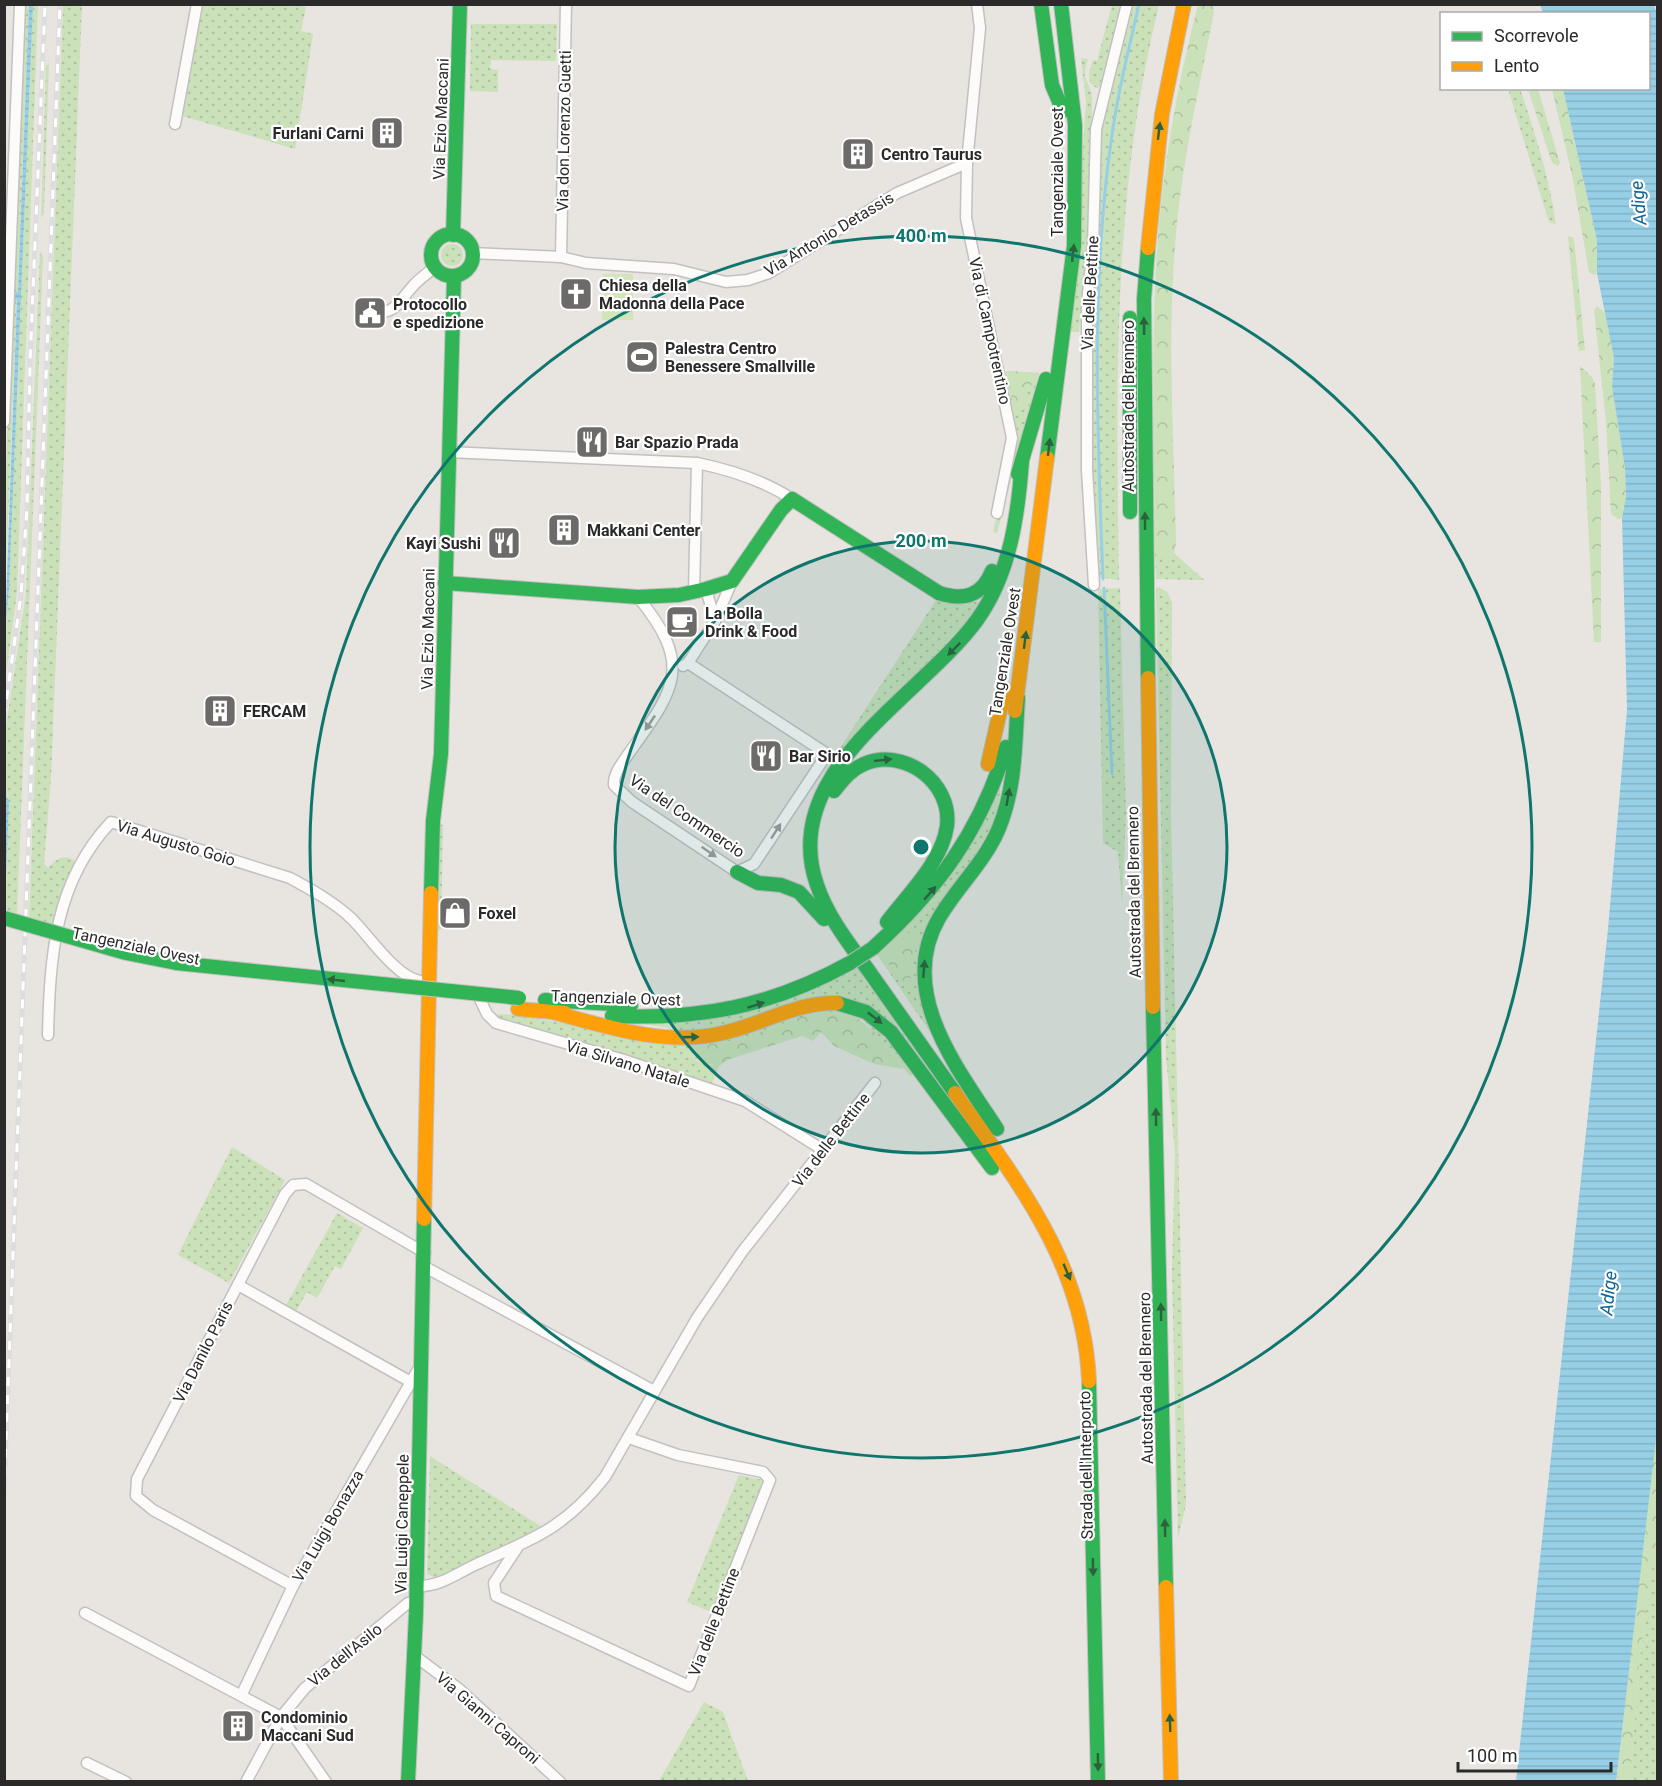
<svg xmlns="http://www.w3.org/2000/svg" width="1662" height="1786" font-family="Roboto,sans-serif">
<defs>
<pattern id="grass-dots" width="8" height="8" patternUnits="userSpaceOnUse" patternTransform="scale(1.5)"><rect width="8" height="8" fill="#cae1ba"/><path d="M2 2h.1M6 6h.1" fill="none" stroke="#aec1a0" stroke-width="1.8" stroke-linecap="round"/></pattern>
<pattern id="forest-crowns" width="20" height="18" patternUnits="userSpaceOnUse" patternTransform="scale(1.5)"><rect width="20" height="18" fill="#cae1ba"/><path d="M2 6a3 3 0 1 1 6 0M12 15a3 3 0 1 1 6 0" fill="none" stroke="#aec1a0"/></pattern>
<pattern id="water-rules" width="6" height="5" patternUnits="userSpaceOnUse" patternTransform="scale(1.5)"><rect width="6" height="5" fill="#97cfe6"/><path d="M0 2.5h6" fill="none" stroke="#82b2c5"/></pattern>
</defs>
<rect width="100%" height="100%" fill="#e8e4e0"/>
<g fill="url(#grass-dots)">
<path d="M 38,4 L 17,592 L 5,683 L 4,629 L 9,590 L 33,5 Z"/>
<path d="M 293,4 L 306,7 L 301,31 L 313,34 L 295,149 L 179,115 L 201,5 Z"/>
<path d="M 23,5 L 29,5 L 18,291 L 13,296 Z"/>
<path d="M 63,5 L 82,5 L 51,778 L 44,864 L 48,868 C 57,859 63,853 75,861 L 55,913 L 53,928 L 29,920 Z"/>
<path d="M 1112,5 L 1122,5 L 1102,86 L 1097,88 C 1085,82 1089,71 1093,60 L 1097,61 Z"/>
<path d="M 1133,5 L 1159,5 C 1112,194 1116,387 1119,580 L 1097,577 L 1093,492 L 1091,305 L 1101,131 Z"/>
<path d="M 471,24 L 557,24 L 556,61 L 491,60 L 490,69 L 498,70 L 498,92 L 470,91 Z"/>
<path d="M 1081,58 L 1088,59 C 1080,83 1091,80 1092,98 C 1093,176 1087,255 1079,332 L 1070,332 L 1086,103 Z"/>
<path d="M 49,63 L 44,212 L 41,218 L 46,65 Z"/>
<path d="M 1508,89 L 1520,89 C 1535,133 1549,177 1556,224 L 1549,222 Z"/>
<circle cx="452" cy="255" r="11"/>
<path d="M 40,251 L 43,257 L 17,915 L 5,912 L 4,739 L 26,593 Z"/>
<path d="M 17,298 L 5,595 L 5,489 L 12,305 Z"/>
<path d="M 1003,371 L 1039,373 L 997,533 L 993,532 L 1017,431 Z"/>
<path d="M 1155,552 L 1163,558 L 1174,553 L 1204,580 L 1156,579 Z"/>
<path d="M 1159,587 L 1167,592 L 1172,602 L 1171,811 L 1186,1504 L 1178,1539 L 1172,1273 L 1175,1152 L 1166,1057 L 1156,588 Z"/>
<path d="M 1120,588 L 1126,813 L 1122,905 L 1118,852 L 1103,843 L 1098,589 Z"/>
<path d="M 938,597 L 984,603 L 823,774 L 929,611 Z"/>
<path d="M 1001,781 L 997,819 L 923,938 L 938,1044 L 876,953 Z"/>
<path d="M 440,824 L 443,825 L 441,930 L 438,930 Z"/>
<path d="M 856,966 L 964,1120 L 877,1012 L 690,1032 L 645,1024 Z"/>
<path d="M 828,1005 C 871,1009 890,1042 915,1073 L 910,1076 L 874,1031 L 864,1021 L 842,1011 L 821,1010 L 738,1040 L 692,1047 L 690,1055 C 698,1064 708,1065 719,1066 L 711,1086 C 656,1067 600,1049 543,1035 C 529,1032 501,1028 493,1014 L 518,1015 L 666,1042 C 700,1042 730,1038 762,1027 C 785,1018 803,1007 828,1005 Z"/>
<path d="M 232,1147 L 285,1180 L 229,1283 L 178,1255 Z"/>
<path d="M 337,1213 L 363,1228 L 341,1269 L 335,1266 L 317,1298 L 307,1292 L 295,1313 L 285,1307 Z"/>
<path d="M 430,1456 L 542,1527 L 436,1578 L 427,1574 Z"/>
<path d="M 739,1475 L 763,1480 L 764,1485 L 711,1612 L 687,1602 Z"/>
<path d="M 1657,1533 L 1657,1781 L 1630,1781 L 1639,1663 Z"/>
<path d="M 704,1702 L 723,1712 L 748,1781 L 659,1781 Z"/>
</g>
<g fill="url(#forest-crowns)">
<path d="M 1198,5 L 1213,5 L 1214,12 C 1200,83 1184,153 1177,224 C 1166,330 1174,438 1176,544 L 1174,553 L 1163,558 L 1155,552 C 1154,456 1151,360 1156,265 C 1161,177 1176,89 1198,5 Z"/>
<path d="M 1528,89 L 1538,89 L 1560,163 L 1558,166 L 1552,163 Z"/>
<path d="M 1552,89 L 1563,89 L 1597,240 L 1597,273 L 1594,275 L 1589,272 L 1573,180 Z"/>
<path d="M 1568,236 L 1574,238 L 1585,350 L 1579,351 Z"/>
<path d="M 1597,306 L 1605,313 L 1614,358 L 1612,387 L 1625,468 L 1626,497 L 1622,518 L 1618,519 L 1611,514 L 1606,422 L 1594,310 Z"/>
<path d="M 1580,366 L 1592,377 L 1595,384 L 1601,486 L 1601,642 L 1594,642 Z"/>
<path d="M 1009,371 L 1039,373 L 1031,386 L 1024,388 L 1031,400 L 1029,405 L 1013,412 Z"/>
<path d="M 916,927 L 919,929 L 909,987 L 881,956 Z"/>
<path d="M 821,1010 L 854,1016 L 874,1031 L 904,1069 L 874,1064 L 834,1046 L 821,1032 L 813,1041 L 802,1036 L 730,1059 L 719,1066 L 700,1062 L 690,1055 L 692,1047 L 738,1040 Z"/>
<path d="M 1657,1422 L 1657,1536 L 1639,1663 L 1630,1781 L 1616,1782 Z"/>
</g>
<path fill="#d3e5b8" d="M 603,274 L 633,274 L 633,320 L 602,320 Z"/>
<g fill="url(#water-rules)">
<path d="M 33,4 L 9,590 L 5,629 L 17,299 L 12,305 L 13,296 L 18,291 L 29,5 Z"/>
<path d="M 1540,5 L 1654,5 L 1658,16 L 1658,1422 L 1616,1782 L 1516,1781 L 1608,929 L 1627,710 L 1622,518 L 1626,497 L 1625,468 L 1612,387 L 1614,358 L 1597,273 L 1597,240 L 1563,89 L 1648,88 L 1648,14 L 1543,13 Z"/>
<path d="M 5,795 L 9,801 L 5,902 Z"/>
</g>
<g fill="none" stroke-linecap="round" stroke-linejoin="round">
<g stroke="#97cfe6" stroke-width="3">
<path d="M 1103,579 C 1097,428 1090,265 1115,116 C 1121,78 1131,41 1139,4"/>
<path d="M 1104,588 L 1112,774"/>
</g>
<g stroke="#c2c0c1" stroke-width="13">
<g id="street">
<path d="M 977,4 L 980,28 L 967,163 L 966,218 L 1012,438 L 997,513"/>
<path d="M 175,124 L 197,4"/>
<path d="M 472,253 L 561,257 L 586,263 L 674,269 L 726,282 L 748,280 L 769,273 L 897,193 L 967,163"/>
<path d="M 561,257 L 566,4"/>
<path d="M 362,306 C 393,320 395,306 413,286 C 419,279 428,273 435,267"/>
<path d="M 4,422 L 20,4"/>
<path d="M 448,452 L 697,463 C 731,470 763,480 792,499"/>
<path d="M 1094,585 L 1087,470 L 1087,303 L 1093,246 L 1096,129 L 1127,4"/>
<path d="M 706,589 L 715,621"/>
<path d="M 694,591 L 697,463"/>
<path d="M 638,597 C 696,668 673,691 627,756 C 621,765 613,774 614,785 L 632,802 L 737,872 L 754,864 L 827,754 L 688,663"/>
<path d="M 683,666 L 688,663 L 715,621 L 732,581"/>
<path d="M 477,993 L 487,1014 L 496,1023 L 624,1060 L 745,1101 L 823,1150"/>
<path d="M 48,1035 C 50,958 54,882 111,822 L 290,878 C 312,890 334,902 352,919 C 369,936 396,977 420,981"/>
<path d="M 425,1267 L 654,1391"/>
<path d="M 238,1285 L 411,1382"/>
<path d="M 517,1548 L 494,1583 L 496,1596 L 689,1686 L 770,1480 L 763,1472 L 678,1455 L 629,1438"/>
<path d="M 293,1586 L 153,1510 L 136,1496 L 137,1479 L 285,1194 L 293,1185 L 306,1184 L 425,1253"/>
<path d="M 417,1586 C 440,1587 457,1573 477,1564 C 534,1538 564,1529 605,1477 L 697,1318 L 742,1252 L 875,1083"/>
<path d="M 85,1613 L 281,1717 L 326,1782"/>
<path d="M 415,1656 L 459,1689 L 560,1782"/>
<path d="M 242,1694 L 293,1586 L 419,1368"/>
<path d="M 87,1763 L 126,1782"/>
<path d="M 246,1782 L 281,1717 L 305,1688 L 408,1603 L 417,1603"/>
</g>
</g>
<g stroke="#c2c0c1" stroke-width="16">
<g id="fast">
<path d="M 1041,4 L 1052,85 L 1063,111"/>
<circle cx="452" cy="255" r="21"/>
<path d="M 453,235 L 460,4"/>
<path d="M 1148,248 L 1144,299 L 1148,678"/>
<path d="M 1130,318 L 1130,512"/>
<path d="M 1047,458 L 1074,246 L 1075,125 L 1061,4"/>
<path d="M 1018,474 L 1046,379"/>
<path d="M 445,583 L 638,597 L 679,595 L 706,589 L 732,581 L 781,510 L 792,499 L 939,593"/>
<path d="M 939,593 C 964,601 982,596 992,571"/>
<path d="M 834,791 C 843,780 850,770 864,764 C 904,747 952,782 947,826 C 942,862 908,894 887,922"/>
<path d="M 737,872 L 758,883 L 781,885 L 799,892 L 824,919"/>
<path d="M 431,893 L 433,821 L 441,754 L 454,276"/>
<path d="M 873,948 C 938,889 980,832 1006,747"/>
<path d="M 545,1000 L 631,1005"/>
<path d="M 837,1003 L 866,1012 L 891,1032 L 992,1168"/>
<path d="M 1153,1007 L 1166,1587"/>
<path d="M 612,1016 C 701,1020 772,1006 850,963"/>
<path d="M 955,1093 C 927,1053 899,1014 871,974 C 851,946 828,918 817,885 C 777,771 920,698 977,620 C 1010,574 1018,516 1022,461"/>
<path d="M 997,1129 C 958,1069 896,992 939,918 C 957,887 985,862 999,828 C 1016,787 1015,741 1018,698"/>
<path d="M 1089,1381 L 1098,1782"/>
<path d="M 408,1782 L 416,1614 L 424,1219"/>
</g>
</g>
<g stroke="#c2c0c1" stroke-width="16">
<g id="slow">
<path d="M 1148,248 L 1162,114 L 1184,4"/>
<path d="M 1148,678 L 1153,1007"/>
<path d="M 1015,711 L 1047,458"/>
<path d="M 988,764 L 1005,689"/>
<path d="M 518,1009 L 565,1013"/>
<path d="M 552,1012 C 605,1026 663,1046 718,1034 C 760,1026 794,1002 837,1003"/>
<path d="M 955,1093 C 1019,1184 1084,1265 1089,1381"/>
<path d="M 424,1219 L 431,893"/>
<path d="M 1166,1587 L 1171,1782"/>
</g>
</g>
<use href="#street" stroke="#fcfbfa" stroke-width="10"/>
<use href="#fast" stroke="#30b455" stroke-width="14"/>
<use href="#slow" stroke="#ff9f0a" stroke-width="14"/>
<g stroke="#deddde" stroke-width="5">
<g id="rail">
<path d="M 4,717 L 21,595 L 27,507 L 30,363 L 45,4"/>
<path d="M 4,1494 L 60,4"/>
</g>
</g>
<use href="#rail" stroke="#fff" stroke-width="3" stroke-dasharray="9" stroke-linecap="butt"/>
<g stroke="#c4c3c1" stroke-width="16" stroke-linecap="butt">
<g id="fast-bridge">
<path d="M 4,918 L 126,953 L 176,963 L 519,998"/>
<path d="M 850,963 L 873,948"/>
</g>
</g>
<use href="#fast-bridge" stroke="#30b455" stroke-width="14"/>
</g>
<defs><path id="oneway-solid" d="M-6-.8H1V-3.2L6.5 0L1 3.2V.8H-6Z" transform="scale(1.5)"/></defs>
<g fill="#2c613b">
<use href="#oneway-solid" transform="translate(1159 131) rotate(-83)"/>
<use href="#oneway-solid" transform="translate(1073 253) rotate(-84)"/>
<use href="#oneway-solid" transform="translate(1144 326) rotate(-91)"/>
<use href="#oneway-solid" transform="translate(1049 447) rotate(-83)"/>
<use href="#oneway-solid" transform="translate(1145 521) rotate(-90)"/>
<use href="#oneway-solid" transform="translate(1025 640) rotate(-83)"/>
<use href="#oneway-solid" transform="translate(954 649) rotate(135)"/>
<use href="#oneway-solid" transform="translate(883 760) rotate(-6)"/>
<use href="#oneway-solid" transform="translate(1008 797) rotate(-80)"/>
<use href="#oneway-solid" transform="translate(930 893) rotate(-49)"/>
<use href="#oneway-solid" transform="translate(924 969) rotate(-85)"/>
<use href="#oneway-solid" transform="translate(336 980) rotate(-174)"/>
<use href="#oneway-solid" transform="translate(756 1005) rotate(-17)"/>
<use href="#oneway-solid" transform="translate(875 1018) rotate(38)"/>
<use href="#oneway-solid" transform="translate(690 1037) rotate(-2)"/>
<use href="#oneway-solid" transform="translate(1156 1117) rotate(-91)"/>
<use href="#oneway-solid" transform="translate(1067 1272) rotate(67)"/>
<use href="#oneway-solid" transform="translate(1161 1312) rotate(-91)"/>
<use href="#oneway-solid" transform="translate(1165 1528) rotate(-91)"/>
<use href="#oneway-solid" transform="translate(1093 1567) rotate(89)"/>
<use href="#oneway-solid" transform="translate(1170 1723) rotate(-92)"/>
<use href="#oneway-solid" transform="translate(1098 1762) rotate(89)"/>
</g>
<g fill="#9e9d9c">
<use href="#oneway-solid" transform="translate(650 723) rotate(124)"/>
<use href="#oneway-solid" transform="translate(776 831) rotate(-57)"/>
<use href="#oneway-solid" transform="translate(709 852) rotate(35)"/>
</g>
<circle cx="921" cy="847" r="306" fill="#0f766e" fill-opacity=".12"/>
<g fill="none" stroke="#0f766e" stroke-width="3">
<circle cx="921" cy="847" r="306"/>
<circle cx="921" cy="847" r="611"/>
</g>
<defs>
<g id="building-square" transform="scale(1.725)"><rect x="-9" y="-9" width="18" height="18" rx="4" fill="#6c6b6a" stroke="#fff"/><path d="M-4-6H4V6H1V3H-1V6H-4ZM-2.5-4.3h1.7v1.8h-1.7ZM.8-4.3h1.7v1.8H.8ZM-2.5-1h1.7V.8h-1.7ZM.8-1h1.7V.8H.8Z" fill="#fff"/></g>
<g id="church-square" transform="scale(1.725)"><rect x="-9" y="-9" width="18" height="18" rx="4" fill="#6c6b6a" stroke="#fff"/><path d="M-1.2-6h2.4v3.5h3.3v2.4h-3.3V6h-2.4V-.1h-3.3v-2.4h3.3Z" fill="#fff"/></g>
<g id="civic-square" transform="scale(1.725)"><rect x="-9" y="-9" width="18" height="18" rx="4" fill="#6c6b6a" stroke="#fff"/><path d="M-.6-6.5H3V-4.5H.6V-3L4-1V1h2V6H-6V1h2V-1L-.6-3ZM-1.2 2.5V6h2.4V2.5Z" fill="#fff"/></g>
<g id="stadium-square" transform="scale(1.725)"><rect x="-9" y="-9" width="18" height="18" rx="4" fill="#6c6b6a" stroke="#fff"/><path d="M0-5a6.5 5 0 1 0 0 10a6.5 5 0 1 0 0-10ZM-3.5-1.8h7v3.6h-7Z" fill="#fff"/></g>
<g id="restaurant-square" transform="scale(1.725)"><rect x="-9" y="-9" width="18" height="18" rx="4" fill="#6c6b6a" stroke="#fff"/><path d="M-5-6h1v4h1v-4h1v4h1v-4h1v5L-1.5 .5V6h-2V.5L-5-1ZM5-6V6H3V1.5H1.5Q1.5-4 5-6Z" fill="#fff"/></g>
<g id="cafe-square" transform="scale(1.725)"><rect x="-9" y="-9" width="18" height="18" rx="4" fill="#6c6b6a" stroke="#fff"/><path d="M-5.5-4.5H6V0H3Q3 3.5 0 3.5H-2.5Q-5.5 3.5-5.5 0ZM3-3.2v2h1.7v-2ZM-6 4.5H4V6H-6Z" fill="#fff"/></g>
<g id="shop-square" transform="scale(1.725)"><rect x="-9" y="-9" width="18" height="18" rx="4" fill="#6c6b6a" stroke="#fff"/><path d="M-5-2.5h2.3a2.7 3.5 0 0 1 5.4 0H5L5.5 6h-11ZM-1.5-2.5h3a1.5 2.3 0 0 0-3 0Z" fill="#fff"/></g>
</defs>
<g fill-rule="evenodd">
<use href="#building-square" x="387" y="133"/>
<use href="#building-square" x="858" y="154"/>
<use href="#church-square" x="576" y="294"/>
<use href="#civic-square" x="370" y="313"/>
<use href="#stadium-square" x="642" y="357"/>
<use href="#restaurant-square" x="592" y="442"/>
<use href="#building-square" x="564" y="530"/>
<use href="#restaurant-square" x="504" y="543"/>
<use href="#cafe-square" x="682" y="622"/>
<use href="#building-square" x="220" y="711"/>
<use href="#restaurant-square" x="766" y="756"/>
<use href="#shop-square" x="455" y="913"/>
<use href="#building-square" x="238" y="1726"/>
</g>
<g text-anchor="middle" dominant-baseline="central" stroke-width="4.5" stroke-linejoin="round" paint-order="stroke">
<g font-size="16" fill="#2a2a2a" stroke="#fff">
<text transform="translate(441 119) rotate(-88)">Via Ezio Maccani</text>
<text transform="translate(564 131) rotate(-89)">Via don Lorenzo Guetti</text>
<text transform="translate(1057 172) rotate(-90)">Tangenziale Ovest</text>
<text transform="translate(829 234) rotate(-31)">Via Antonio Detassis</text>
<text transform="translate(1090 293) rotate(-87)">Via delle Bettine</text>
<text transform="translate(990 331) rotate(78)">Via di Campotrentino</text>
<text transform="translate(1128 406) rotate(-90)">Autostrada del Brennero</text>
<text transform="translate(428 629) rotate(-89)">Via Ezio Maccani</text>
<text transform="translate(1005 652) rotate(-81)">Tangenziale Ovest</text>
<text transform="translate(687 816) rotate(34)">Via del Commercio</text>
<text transform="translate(176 843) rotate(17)">Via Augusto Goio</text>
<text transform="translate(1134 892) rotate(-91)">Autostrada del Brennero</text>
<text transform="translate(136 946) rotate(12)">Tangenziale Ovest</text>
<text transform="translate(616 998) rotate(2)">Tangenziale Ovest</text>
<text transform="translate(628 1064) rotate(17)">Via Silvano Natale</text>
<text transform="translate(831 1140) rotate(-52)">Via delle Bettine</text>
<text transform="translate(203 1352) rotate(-63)">Via Danilo Paris</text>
<text transform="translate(1146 1378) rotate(-91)">Autostrada del Brennero</text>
<text transform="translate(1086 1465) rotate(-91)">Strada dell'Interporto</text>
<text transform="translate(402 1524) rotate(-89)">Via Luigi Caneppele</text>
<text transform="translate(328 1526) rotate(-60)">Via Luigi Bonazza</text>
<text transform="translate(714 1622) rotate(-69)">Via delle Bettine</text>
<text transform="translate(345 1655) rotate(-39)">Via dell'Asilo</text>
<text transform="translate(488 1718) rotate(41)">Via Gianni Caproni</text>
</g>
<g font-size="16" font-weight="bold" fill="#2a2a2a" stroke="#fff" text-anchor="start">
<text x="364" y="133" text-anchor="end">Furlani Carni</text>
<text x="881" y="154">Centro Taurus</text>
<text x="599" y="285">Chiesa della<tspan x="599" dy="18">Madonna della Pace</tspan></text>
<text x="393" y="304">Protocollo<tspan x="393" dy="18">e spedizione</tspan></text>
<text x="665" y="348">Palestra Centro<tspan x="665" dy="18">Benessere Smallville</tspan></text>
<text x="615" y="442">Bar Spazio Prada</text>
<text x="587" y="530">Makkani Center</text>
<text x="481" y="543" text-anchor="end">Kayi Sushi</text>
<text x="705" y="613">La Bolla<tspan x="705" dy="18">Drink &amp; Food</tspan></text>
<text x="243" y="711">FERCAM</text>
<text x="789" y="756">Bar Sirio</text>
<text x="478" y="913">Foxel</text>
<text x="261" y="1717">Condominio<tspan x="261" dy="18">Maccani Sud</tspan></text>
</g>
<g font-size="18" font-style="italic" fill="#146493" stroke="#fff">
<text transform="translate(1638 203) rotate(-95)">Adige</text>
<text transform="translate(1608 1293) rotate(-84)">Adige</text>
</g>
</g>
<circle cx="921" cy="847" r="9" fill="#0f766e" stroke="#fff" stroke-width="3"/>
<g font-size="18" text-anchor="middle" font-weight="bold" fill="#0f766e" stroke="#fff" stroke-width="4.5" stroke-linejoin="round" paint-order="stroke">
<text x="921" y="242">400 m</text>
<text x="921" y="547">200 m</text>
</g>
<rect width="1662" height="1786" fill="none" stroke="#2a2a2a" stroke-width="12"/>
<rect x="1440" y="12" width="210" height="78" fill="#ffffff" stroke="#aaaaaa" stroke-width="1.5"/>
<rect x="1452" y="32" width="30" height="9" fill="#30b455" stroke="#aaaaaa" stroke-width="1.5"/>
<text x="1494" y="42" font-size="18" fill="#2a2a2a">Scorrevole</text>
<rect x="1452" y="62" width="30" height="9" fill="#ff9f0a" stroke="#aaaaaa" stroke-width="1.5"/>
<text x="1494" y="72" font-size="18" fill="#2a2a2a">Lento</text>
<path d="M1458 1762v9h153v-9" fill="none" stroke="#2a2a2a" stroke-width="3"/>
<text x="1467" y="1762" font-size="18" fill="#2a2a2a" stroke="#ffffff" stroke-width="4.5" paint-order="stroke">100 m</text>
</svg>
